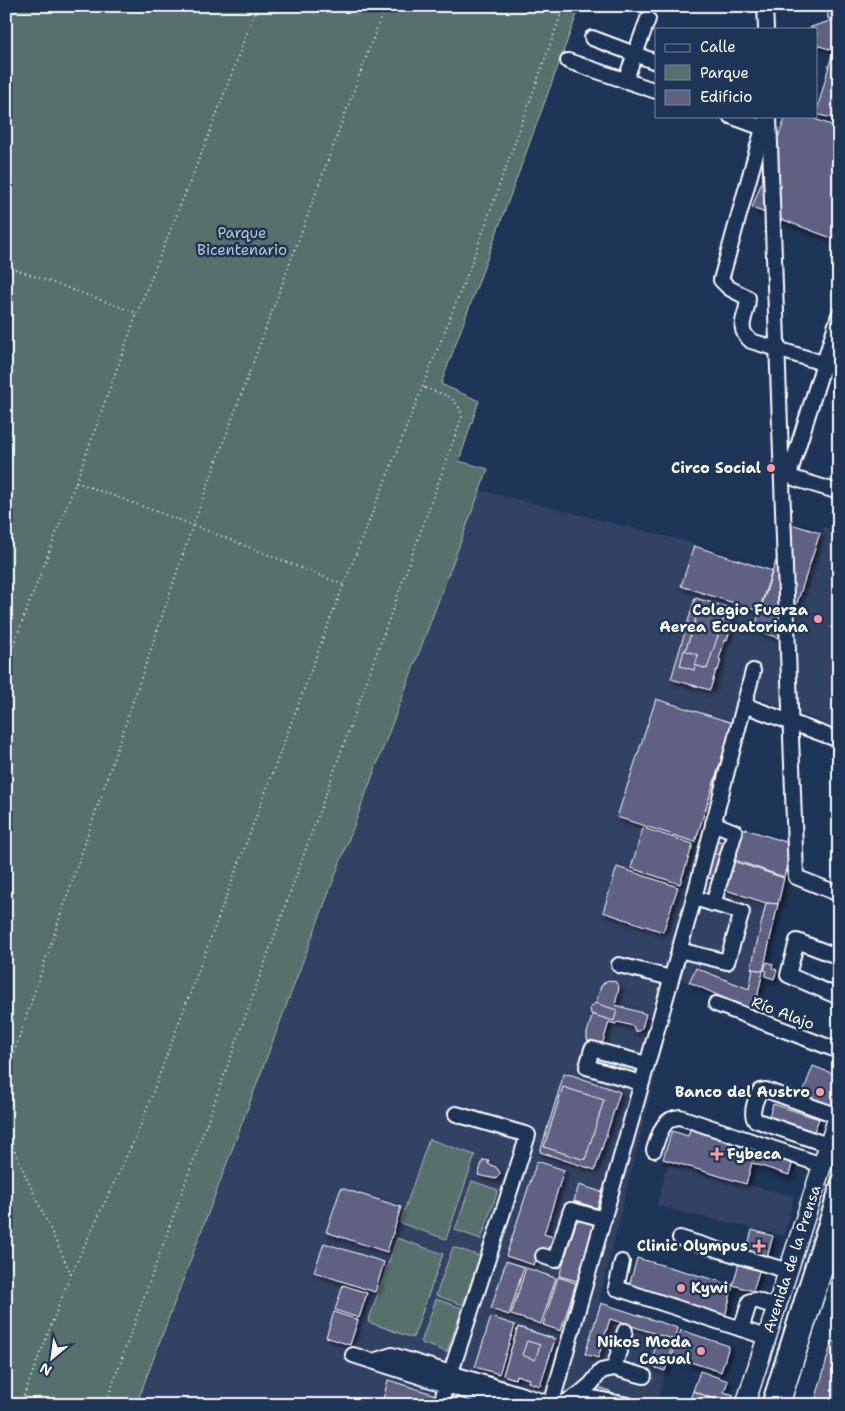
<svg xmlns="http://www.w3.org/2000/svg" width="845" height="1411" font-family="'Shantell Sans',sans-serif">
<defs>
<filter id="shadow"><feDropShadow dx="3" dy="3" stdDeviation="2.5" flood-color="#0009"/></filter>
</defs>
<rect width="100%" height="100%" fill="#1d3557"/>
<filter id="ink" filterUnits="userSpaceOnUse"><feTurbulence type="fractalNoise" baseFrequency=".02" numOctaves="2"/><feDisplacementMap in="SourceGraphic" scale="10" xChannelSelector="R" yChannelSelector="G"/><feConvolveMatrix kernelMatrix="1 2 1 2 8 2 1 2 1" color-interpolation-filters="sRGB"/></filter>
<g filter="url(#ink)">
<g fill="#314264">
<path d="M 480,490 L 685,541 L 696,546 L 773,571 L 820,533 L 822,533 L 824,527 L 839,531 L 839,729 L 756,697 L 723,817 L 743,825 L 743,829 L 792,844 L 754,1012 L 679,978 L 599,1302 L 678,1328 L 656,1405 L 136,1405 Z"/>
<path d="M 667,1165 L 794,1196 L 784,1236 L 657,1206 Z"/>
</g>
<g fill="#566f6c" stroke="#aab7b6">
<path d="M 6,6 L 580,6 L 441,384 L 479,401 L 459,461 L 488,469 L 136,1405 L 6,1405 Z"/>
<path d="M 429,1139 L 475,1155 L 446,1239 L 400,1223 Z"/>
<path d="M 472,1181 L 498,1190 L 481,1239 L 455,1230 Z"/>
<path d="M 397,1238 L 443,1254 L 413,1338 L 368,1322 Z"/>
<path d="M 453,1247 L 480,1256 L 463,1305 L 436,1295 Z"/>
<path d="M 436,1299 L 462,1308 L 447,1352 L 421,1343 Z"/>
</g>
<g fill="#606083" stroke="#fff" fill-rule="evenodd" filter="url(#shadow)">
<path d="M 829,6 L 839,6 L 839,17 L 828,19 L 827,7 Z"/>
<path d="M 839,18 L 839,52 L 816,45 L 816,29 L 810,29 L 811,27 Z"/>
<path d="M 833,51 L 839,53 L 839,120 L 816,114 Z"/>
<path d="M 786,116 L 807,116 L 839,128 L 839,241 L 752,208 Z"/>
<path d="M 788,523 L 820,533 L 785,640 L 754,630 Z"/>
<path d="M 694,546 L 772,571 L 759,611 L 681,586 Z"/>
<path d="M 695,598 L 734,609 L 728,629 L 730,630 L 727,640 L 725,640 L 719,659 L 721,660 L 718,670 L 716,670 L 710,690 L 671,679 Z"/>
<path d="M 699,609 L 724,617 L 707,669 L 682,661 Z"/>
<path d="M 684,650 L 698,655 L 694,670 L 680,666 Z"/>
<path d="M 656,699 L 733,723 L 695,842 L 617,817 Z"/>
<path d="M 643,828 L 693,844 L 680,884 L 631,868 Z"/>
<path d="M 742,828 L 792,844 L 784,877 L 732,859 Z"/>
<path d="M 715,840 L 723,842 L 713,879 L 705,877 Z"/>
<path d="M 712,853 L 719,855 L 713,879 L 706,877 Z"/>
<path d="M 733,861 L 784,878 L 778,904 L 766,903 L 723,889 Z"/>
<path d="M 617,867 L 678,887 L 663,932 L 603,912 Z"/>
<path d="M 766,903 L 778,904 L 763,971 L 751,969 Z"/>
<path d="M 767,962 L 773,964 L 772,968 L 777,970 L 774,979 L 765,976 L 767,971 L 764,970 Z"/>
<path d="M 696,968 L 749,989 L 753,969 L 763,971 L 754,1012 L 689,982 Z"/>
<path d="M 609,980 L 616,982 L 619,988 L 615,1005 L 646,1014 L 642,1028 L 639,1031 L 635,1031 L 633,1026 L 618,1022 L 615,1024 L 609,1022 L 603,1042 L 596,1045 L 593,1044 L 587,1040 L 587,1033 L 601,986 L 606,981 Z"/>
<path d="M 595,1003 L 617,1010 L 614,1021 L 591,1014 L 590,1008 Z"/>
<path d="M 813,1066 L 839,1076 L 839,1087 L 831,1108 L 801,1097 Z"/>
<path d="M 564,1074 L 572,1075 L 620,1092 L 595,1170 L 540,1152 Z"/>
<path d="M 563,1087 L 604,1100 L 585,1160 L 544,1147 Z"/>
<path d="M 773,1104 L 819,1119 L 813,1134 L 768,1119 Z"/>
<path d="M 691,1127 L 755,1147 L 755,1150 L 793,1161 L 789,1175 L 752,1163 L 746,1184 L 663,1159 L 672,1131 L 688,1136 Z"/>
<path d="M 483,1160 L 489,1161 L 488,1164 L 496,1167 L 499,1171 L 500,1173 L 496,1179 L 478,1175 Z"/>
<path d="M 537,1161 L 564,1170 L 544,1234 L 553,1237 L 548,1253 L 539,1250 L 534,1265 L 506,1256 Z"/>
<path d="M 579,1185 L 602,1192 L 597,1208 L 574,1201 Z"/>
<path d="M 341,1188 L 401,1207 L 387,1252 L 326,1232 Z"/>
<path d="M 578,1217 L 595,1223 L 577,1281 L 559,1276 Z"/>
<path d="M 752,1230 L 773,1236 L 766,1262 L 745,1256 Z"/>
<path d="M 324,1243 L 384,1262 L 375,1292 L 314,1272 Z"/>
<path d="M 637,1258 L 733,1285 L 725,1317 L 628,1290 Z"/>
<path d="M 740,1259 L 761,1265 L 753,1291 L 733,1285 Z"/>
<path d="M 506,1261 L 524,1267 L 509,1315 L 491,1309 Z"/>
<path d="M 526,1268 L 556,1278 L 541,1324 L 511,1315 Z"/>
<path d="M 558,1277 L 576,1283 L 561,1331 L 543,1325 Z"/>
<path d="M 343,1285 L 367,1293 L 359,1318 L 335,1310 Z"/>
<path d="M 601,1303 L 678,1328 L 675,1340 L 610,1319 L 598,1358 L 585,1354 Z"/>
<path d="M 334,1312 L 358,1320 L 350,1345 L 326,1337 Z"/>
<path d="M 491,1317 L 515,1325 L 499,1374 L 475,1367 Z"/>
<path d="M 518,1327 L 555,1339 L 540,1386 L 528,1382 L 529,1379 L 516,1375 L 515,1379 L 503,1375 ZM 527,1341 L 540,1345 L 535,1360 L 522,1355 Z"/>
<path d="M 518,1327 L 555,1339 L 540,1386 L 528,1382 L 529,1379 L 516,1375 L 515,1379 L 503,1375 Z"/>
<path d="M 681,1330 L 729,1346 L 721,1372 L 672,1356 Z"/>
<path d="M 527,1341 L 540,1345 L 535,1360 L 522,1355 Z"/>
<path d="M 657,1341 L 673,1347 L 665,1371 L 650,1366 Z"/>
<path d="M 832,1341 L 839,1343 L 839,1404 L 833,1402 L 832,1405 L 814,1405 Z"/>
<path d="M 700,1371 L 728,1381 L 724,1392 L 734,1395 L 730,1405 L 693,1391 Z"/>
<path d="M 388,1380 L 436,1395 L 433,1405 L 387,1405 L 382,1403 Z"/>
<path d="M 597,1387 L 610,1391 L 609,1396 L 595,1392 Z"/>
<path d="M 693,1391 L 729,1405 L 688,1405 Z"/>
<path d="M 453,1400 L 468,1405 L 451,1405 Z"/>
</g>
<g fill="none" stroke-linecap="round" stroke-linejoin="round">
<g stroke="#fff" stroke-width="18">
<g id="minor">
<path d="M 765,6 L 766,29"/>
<path d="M 592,38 L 656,62"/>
<path d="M 568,61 L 656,91"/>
<path d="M 625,81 L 648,19"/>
<path d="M 730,116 L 763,128"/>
<path d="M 769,116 L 796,877 L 839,894"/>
<path d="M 765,121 L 721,280 L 729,288 L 748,298 C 748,316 734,327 751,341 L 839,368"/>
<path d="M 839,315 L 790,472 L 791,476 L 796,479 L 839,492"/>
<path d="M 744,705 L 839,740"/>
<path d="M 713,823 L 735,832 L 713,904"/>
<path d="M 679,950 L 727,962 L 742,912 L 694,898"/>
<path d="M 839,957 L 797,941 L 788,975 L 839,997"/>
<path d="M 619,965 L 671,978"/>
<path d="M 716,1004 L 839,1051"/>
<path d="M 641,1083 L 587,1067 L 592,1049 L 646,1064"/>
<path d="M 828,1145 L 755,1120 C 750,1112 756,1099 760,1091 L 766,1090 L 838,1116"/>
<path d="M 654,1150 C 659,1135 662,1118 680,1117 L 822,1165"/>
<path d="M 680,1238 L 788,1271"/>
<path d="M 543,1256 L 555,1260 L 571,1210 L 604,1219"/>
<path d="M 622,1262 L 616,1288 L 766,1337"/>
<path d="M 741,1329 L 750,1301 L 755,1300 L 776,1307"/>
<path d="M 353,1355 L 509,1405"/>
<path d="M 373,1361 L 392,1355 L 552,1404"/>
<path d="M 614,1368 L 625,1331"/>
<path d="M 578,1395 L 591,1384 L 601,1371 L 614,1368 L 644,1376"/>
<path d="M 441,1405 L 446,1384 L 451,1372 L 528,1135 L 456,1114"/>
<path d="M 551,1405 L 694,898 L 753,671"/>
<path d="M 560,1405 L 578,1395 L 628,1405"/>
<path d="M 769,1405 L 839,1182"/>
</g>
</g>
<g stroke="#fff" stroke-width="21">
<g id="major">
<path d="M 745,1405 L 839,1113"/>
<path d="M 780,1405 L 839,1219"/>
</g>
</g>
<g stroke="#fff" stroke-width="2" stroke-dasharray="1 4" stroke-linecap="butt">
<path d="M 6,266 L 137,313"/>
<path d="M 76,482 L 193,525 L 344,585"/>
<path d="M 6,664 L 76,482 L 137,313 L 208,137 L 257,6"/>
<path d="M 6,1076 L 193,525 L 385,6"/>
<path d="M 6,1133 L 71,1274"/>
<path d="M 20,1405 L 71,1274 L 138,1132 L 331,617 L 469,270 L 564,6"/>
<path d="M 105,1405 L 462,417 C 458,395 441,394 422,387"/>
</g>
<use href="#minor" stroke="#1d3557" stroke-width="14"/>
<use href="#major" stroke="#1d3557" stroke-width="18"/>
</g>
</g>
<g fill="#ff9aa2" stroke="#1d3557" stroke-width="2">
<circle cx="771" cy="468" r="5"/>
<circle cx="818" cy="619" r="5"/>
<circle cx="820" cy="1092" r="5"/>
<path d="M714.5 1146.5h5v5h5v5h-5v5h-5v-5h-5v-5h5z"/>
<path d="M756.5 1238.5h5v5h5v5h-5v5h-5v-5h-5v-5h5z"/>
<circle cx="681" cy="1288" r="5"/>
<circle cx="701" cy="1351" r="5"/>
</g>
<g text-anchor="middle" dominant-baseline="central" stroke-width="5" stroke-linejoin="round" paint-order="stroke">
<g font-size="15" fill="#bbc5c4" stroke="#1d3557">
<text x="242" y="233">Parque<tspan x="242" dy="17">Bicentenario</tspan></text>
</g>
<g font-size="15" font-weight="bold" fill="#fff" stroke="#1d3557" text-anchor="end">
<text x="761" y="468">Circo Social</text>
<text x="808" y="610">Colegio Fuerza<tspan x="808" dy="17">Aerea Ecuatoriana</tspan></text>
<text x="810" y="1092">Banco del Austro</text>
<text x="727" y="1154" text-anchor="start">Fybeca</text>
<text x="748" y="1246">Clinic Olympus</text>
<text x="691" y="1288" text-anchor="start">Kywi</text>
<text x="691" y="1342">Nikos Moda<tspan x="691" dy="17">Casual</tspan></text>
</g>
<g font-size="15" fill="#fff" stroke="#1d3557">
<text transform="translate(783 1013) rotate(21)">Río Alajo</text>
<text transform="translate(792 1259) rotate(-72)">Avenida de la Prensa</text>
</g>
</g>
<rect width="845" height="1411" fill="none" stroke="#1d3557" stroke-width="25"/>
<rect x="12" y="12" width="820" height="1386" fill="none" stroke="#fff" stroke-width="2" filter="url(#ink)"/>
<rect x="655" y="28" width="162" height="90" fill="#1d3557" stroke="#77869a"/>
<rect x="665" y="44" width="25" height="8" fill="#1d3557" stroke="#77869a"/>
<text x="700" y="52" font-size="15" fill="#ffffff">Calle</text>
<rect x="665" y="65" width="25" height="15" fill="#566f6c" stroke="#77869a"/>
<text x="700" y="78" font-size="15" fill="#ffffff">Parque</text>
<rect x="665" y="90" width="25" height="15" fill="#606083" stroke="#77869a"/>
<text x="700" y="102" font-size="15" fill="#ffffff">Edificio</text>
<g transform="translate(52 1358) rotate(209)" stroke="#1d3557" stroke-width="4" paint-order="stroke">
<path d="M0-4L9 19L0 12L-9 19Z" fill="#ffffff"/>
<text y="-8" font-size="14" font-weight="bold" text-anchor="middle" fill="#ffffff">N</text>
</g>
</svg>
